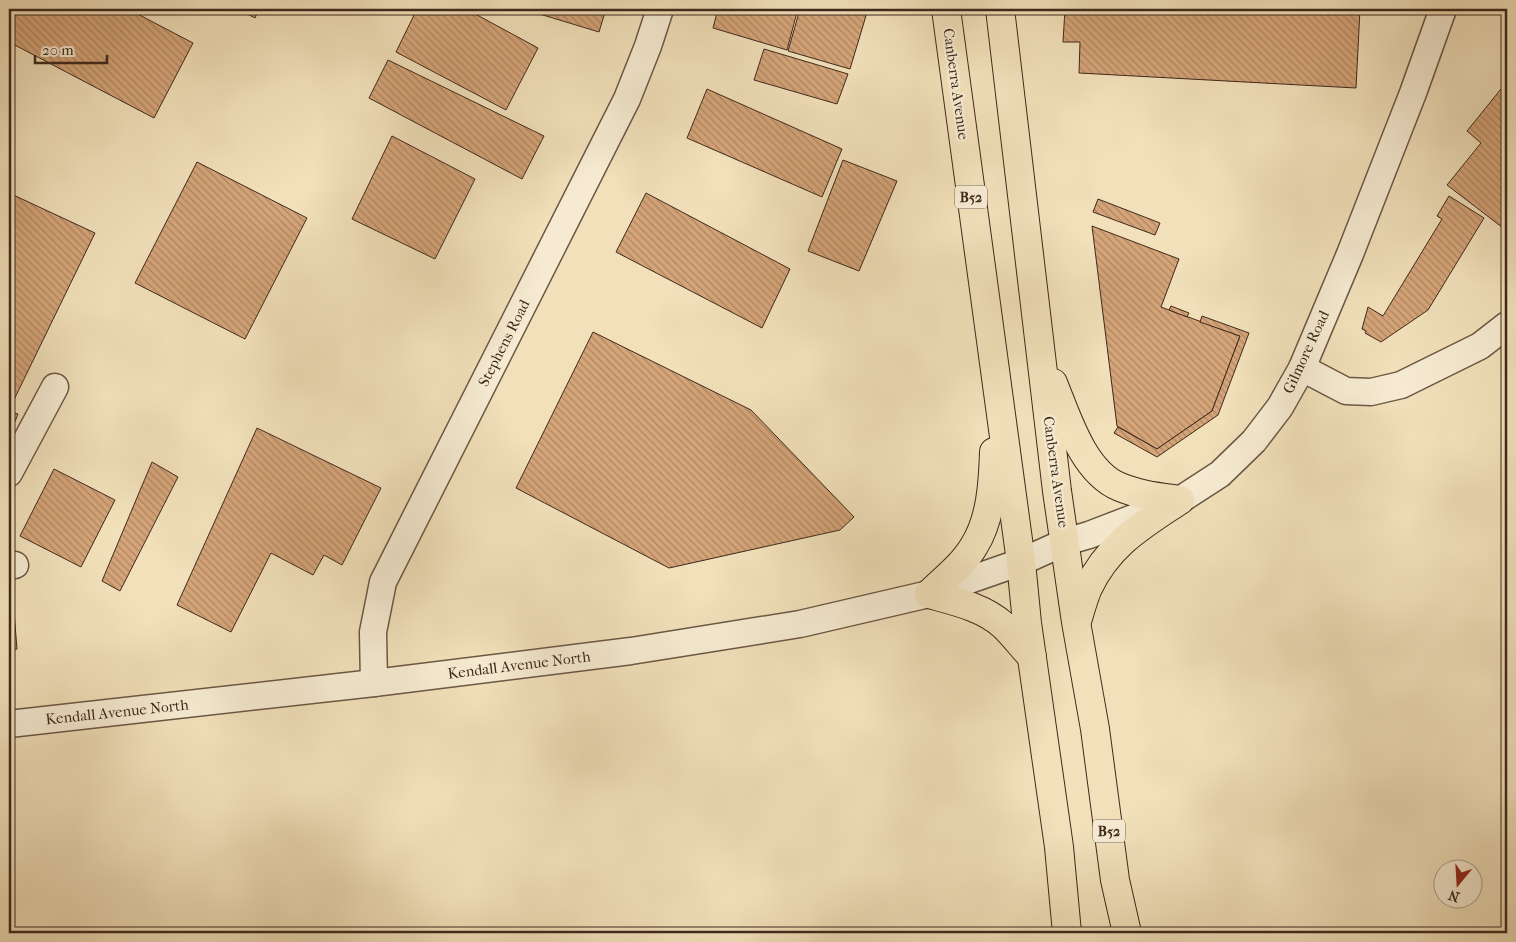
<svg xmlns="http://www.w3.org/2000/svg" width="1516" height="942" font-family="'IM FELL French Canon',serif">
<defs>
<pattern id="building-back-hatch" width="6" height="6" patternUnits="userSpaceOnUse" patternTransform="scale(1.25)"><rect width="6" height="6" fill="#d5a479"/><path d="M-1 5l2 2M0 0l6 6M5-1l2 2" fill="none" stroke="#ae8662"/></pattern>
</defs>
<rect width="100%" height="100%" fill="#f1e0ba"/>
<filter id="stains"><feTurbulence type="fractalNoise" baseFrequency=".004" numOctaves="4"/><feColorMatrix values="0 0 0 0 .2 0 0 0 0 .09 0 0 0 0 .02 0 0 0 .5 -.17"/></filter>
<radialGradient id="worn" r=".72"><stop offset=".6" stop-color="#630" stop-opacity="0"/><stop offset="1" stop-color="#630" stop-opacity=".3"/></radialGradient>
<g fill="url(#building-back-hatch)" stroke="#3e291c">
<path d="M 9,9 L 128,9 L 193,43 L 154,118 L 9,42 Z"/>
<path d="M 238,9 L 259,9 L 255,18 Z"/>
<path d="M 417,9 L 466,9 L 538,48 L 506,110 L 396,52 Z"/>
<path d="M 523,9 L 606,9 L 599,32 Z"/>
<path d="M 718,9 L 786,9 L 797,12 L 787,50 L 713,28 Z"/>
<path d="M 800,9 L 868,9 L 850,69 L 788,51 Z"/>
<path d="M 1065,9 L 1360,9 L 1356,88 L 1079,73 L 1080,42 L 1063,42 Z"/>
<path d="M 764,49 L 848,74 L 837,104 L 754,80 Z"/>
<path d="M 388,60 L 544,136 L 522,179 L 369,98 Z"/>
<path d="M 707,89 L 842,149 L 822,197 L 687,138 Z"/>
<path d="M 1501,89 L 1507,94 L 1507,231 L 1447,185 L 1481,143 L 1467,131 Z"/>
<path d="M 392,136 L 475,179 L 435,259 L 352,219 Z"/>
<path d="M 843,160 L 897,181 L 859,271 L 808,251 Z"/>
<path d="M 197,162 L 307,218 L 245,339 L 135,283 Z"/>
<path d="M 9,193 L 95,233 L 9,410 Z"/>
<path d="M 646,193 L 790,269 L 762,328 L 616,252 Z"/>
<path d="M 1449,196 L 1484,218 L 1428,310 L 1381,342 L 1365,333 L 1366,331 L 1362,329 L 1368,307 L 1383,316 L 1442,219 L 1437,216 Z"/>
<path d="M 1098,199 L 1160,223 L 1155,235 L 1093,212 Z"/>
<path d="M 1092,226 L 1179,259 L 1161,307 L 1240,336 L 1212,411 L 1157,449 L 1117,426 Z"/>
<path d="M 1171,306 L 1189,313 L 1187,317 L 1169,310 Z"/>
<path d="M 1202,316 L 1249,333 L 1218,415 L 1157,457 L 1114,433 L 1118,427 L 1157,449 L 1212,411 L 1240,336 L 1200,322 Z"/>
<path d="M 593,332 L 751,410 L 854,517 L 840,530 L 669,568 L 516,488 Z"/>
<path d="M 9,411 L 18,414 L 9,436 Z"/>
<path d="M 257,428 L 381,488 L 342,565 L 324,555 L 313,575 L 271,553 L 231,632 L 177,605 Z"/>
<path d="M 152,462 L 178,477 L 120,591 L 102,581 Z"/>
<path d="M 54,469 L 115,500 L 81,567 L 20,536 Z"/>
<path d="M 9,612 L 14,612 L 17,649 L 9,650 Z"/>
</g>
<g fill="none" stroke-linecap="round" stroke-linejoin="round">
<g stroke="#6b5744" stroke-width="29">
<g id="minor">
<path d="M 1302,368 L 1346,391 L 1371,392 L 1401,385 L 1480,346 L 1507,325"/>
<path d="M 9,473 L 55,387"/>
<path d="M 9,564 L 15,565"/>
<path d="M 374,683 L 373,632 L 383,582 L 627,99 L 648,46 L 660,9"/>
<path d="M 9,724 L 374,683 L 631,651 L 800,624 L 929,594 L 1021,562 L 1065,542 L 1089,535 L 1180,500 L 1220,474 L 1254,441 L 1280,407 L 1302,368 L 1350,254 L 1413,93 L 1443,9"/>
</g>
</g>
<g stroke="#3e291c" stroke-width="30">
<g id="highway">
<path d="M 946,9 L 1021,562 L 1027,623 L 1059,847 L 1067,933"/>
<path d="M 1000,9 L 1057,491 L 1076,622 L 1095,729 L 1115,880 L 1127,933"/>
<path d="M 1053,383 C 1067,417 1083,472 1120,487 C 1139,495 1159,497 1180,500"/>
<path d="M 929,594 C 944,579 963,565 974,546 C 991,519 993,483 994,452"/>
<path d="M 929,594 C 954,601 983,607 1003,625 C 1014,635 1022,647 1032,657"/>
<path d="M 1078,618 C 1081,608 1084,597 1088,588 C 1109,544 1141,526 1180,500"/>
</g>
</g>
<use href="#minor" stroke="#f6ebd2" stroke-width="26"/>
<use href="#highway" stroke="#f1e0ba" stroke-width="28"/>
</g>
<g text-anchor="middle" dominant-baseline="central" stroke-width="4.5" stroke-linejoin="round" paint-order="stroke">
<g fill="#f6ebd2" stroke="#756353" stroke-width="1">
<rect x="955" y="185.5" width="32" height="23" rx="4"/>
<rect x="1093" y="819.5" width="32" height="23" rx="4"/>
</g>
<g font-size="14" font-weight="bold" fill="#3e291c">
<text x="971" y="197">B52</text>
<text x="1109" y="831">B52</text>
</g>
<g font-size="15" fill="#3e291c" stroke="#f6ebd2">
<text transform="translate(956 84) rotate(82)">Canberra Avenue</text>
<text transform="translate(504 343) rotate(-63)">Stephens Road</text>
<text transform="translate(1306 352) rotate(-65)">Gilmore Road</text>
<text transform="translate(1056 472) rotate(82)">Canberra Avenue</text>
<text transform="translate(519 665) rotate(-7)">Kendall Avenue North</text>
<text transform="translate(117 712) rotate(-6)">Kendall Avenue North</text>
</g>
</g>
<rect width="1516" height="942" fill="none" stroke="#f1e0ba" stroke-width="30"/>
<rect x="10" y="10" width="1496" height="922" fill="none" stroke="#3e291c" stroke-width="2.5"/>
<rect x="15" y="15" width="1486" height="912" fill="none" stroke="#3e291c"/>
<g transform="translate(1458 884) rotate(198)"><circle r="24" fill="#f6ebd2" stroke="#ac9d89"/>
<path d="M0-4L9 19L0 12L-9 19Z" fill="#8f2418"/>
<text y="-8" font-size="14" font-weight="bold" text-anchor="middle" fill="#3e291c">N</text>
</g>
<path d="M35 55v8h72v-8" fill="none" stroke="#3e291c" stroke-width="2.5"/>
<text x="42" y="55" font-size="15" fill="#3e291c" stroke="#f6ebd2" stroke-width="4" paint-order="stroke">20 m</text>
<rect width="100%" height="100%" filter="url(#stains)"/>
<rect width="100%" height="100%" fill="url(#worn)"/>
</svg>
